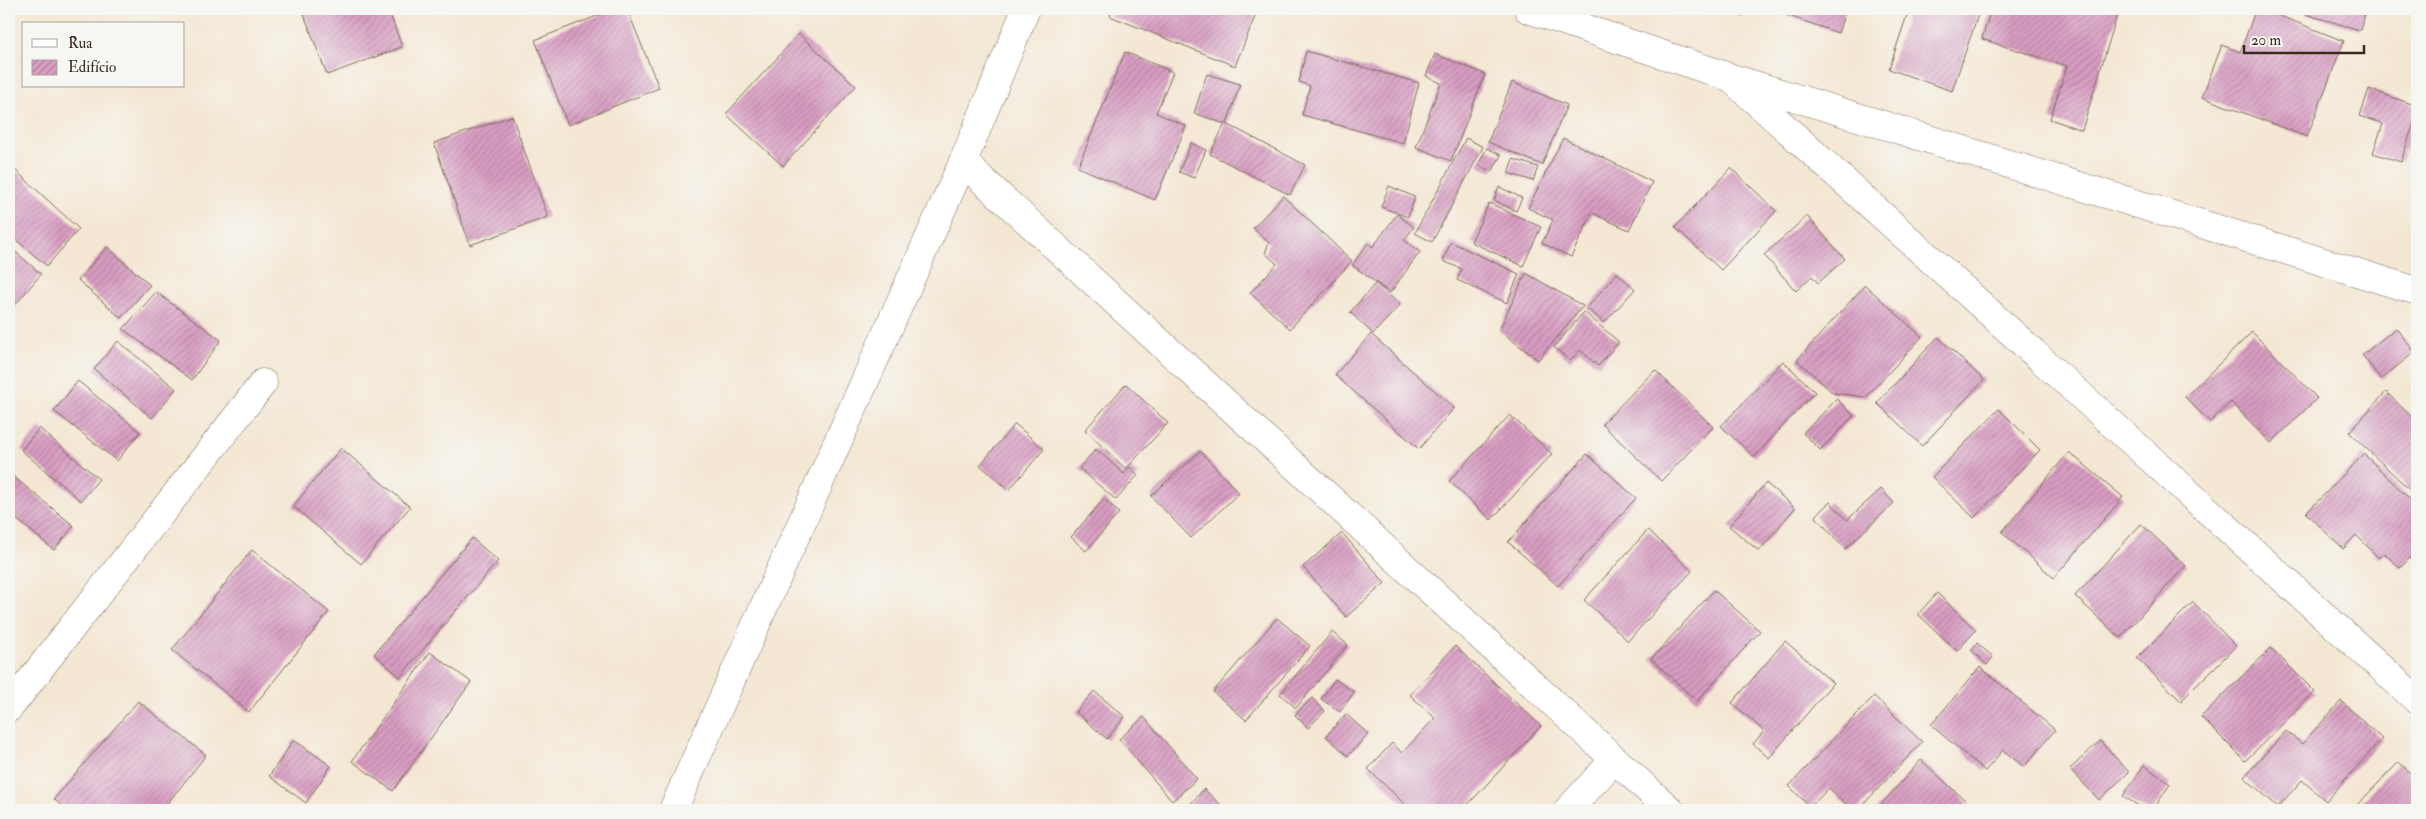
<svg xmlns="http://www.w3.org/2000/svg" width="2426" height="819" font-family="'IM FELL Double Pica',serif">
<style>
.building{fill:url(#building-hatch)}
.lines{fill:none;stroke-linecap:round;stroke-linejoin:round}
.street-casing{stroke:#7c6c5d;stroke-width:29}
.street{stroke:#fff;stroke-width:28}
</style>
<defs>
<pattern id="building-hatch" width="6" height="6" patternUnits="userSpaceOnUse" patternTransform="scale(1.25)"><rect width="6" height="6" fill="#d89dc2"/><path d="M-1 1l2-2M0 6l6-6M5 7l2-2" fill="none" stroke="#b0809d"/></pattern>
</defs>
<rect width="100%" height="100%" fill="#f6f6f2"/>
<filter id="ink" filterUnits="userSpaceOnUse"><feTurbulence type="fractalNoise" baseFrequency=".02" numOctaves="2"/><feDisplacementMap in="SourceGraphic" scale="10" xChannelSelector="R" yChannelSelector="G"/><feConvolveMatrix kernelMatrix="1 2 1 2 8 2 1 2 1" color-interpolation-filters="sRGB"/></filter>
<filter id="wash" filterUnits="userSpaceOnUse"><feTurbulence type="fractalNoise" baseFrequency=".0096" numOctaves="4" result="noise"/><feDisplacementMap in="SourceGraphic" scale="20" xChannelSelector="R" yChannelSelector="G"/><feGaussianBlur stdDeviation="1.12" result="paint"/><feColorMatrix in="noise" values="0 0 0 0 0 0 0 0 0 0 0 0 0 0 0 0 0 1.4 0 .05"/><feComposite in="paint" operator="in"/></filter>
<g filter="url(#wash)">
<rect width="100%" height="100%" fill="#f4e7d3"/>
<g id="blocks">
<g class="building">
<path d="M302 9H388L402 47 327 75Z"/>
<path d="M615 9H627L659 88 568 125 535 40Z"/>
<path d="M1112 9H1258L1235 66 1110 16Z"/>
<path d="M1718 9H1745L1743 16Z"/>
<path d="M1769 9H1846L1838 33Z"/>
<path d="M1909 9H1980L1952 91 1889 69Z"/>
<path d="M1991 9H2119L2082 130 2050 119 2067 66 1982 39Z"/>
<path d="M2256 9H2262L2344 41 2307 137 2202 97 2222 45 2240 52Z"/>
<path d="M2306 9H2366L2360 30 2305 14Z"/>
<path d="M799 34 856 86 783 166 726 114Z"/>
<path d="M1306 51 1419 83 1403 143 1302 115 1310 86 1299 82Z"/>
<path d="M1125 52 1173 72 1156 113 1186 126 1155 200 1078 167Z"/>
<path d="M1435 54 1485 74 1451 161 1416 147 1441 83 1426 76Z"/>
<path d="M1207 74 1240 84 1227 124 1305 165 1290 195 1210 154 1225 124 1194 113Z"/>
<path d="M1512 82 1567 105 1542 165 1488 142Z"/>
<path d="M2369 89 2417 106V113L2401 162 2373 153 2383 124 2360 116Z"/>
<path d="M512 116 548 217 470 245 434 143Z"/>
<path d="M1466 138 1483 147 1432 242 1415 233Z"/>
<path d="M1563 138 1652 182 1629 230 1592 213 1571 257 1542 243 1553 220 1528 208Z"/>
<path d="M1191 143 1206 150 1194 178 1179 172Z"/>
<path d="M1487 148 1501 155 1492 172 1478 165Z"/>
<path d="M1513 159 1538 167 1533 181 1508 173Z"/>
<path d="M12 167 79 229 47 266 9 234V171Z"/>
<path d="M1731 168 1776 211 1721 270 1675 227Z"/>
<path d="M1389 186 1415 197 1408 217 1381 207Z"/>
<path d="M1499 187 1522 198 1516 211 1494 200Z"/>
<path d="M1283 196 1352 261 1290 329 1250 293 1277 264 1265 253 1269 243 1253 228Z"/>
<path d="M1489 203 1541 227 1523 266 1471 242Z"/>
<path d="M1397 214 1414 227 1404 240 1420 252 1390 293 1352 265 1368 243 1373 247Z"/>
<path d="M1807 216 1845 259 1818 283 1812 276 1796 291 1764 255Z"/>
<path d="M1451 242 1519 274 1507 303 1457 280 1462 269 1443 261Z"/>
<path d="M9 246 41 274 11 310 9 309Z"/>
<path d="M107 247 150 285 121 318 78 280Z"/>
<path d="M1526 273 1583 306 1538 360 1499 330Z"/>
<path d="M1617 273 1635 289 1604 323 1587 308Z"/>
<path d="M1376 283 1400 305 1373 334 1350 312Z"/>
<path d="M1865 285 1922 337 1866 397 1833 393 1797 360Z"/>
<path d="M156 292 221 340 192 380 123 329Z"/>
<path d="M1584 312 1619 342 1598 366 1580 350 1570 361 1554 347Z"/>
<path d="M2396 328 2415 352 2381 379 2362 355Z"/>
<path d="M2252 332 2317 398 2271 443 2231 402 2210 422 2185 397Z"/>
<path d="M1371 334 1454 408 1419 449 1335 375Z"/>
<path d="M1938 337 1984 380 1922 446 1877 403Z"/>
<path d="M118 341 176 389 152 418 94 369Z"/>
<path d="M1783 361 1815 392 1754 457 1721 426Z"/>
<path d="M1655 370 1713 427 1661 481 1602 424Z"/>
<path d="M78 381 140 432 117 461 54 411Z"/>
<path d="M1126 384 1168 423 1126 469 1085 430Z"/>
<path d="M2386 392 2417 422V483L2410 490 2349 432Z"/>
<path d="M1837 399 1854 416 1820 450 1803 433Z"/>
<path d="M1999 409 2040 450 1974 518 1932 477Z"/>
<path d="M1510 415 1552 454 1491 520 1449 481Z"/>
<path d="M1015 424 1044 449 1009 490 980 465Z"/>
<path d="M39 428 99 479 81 501 21 450Z"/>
<path d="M341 448 410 507 361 564 293 506Z"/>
<path d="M1096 449 1124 474 1130 467 1138 475 1116 500 1079 468Z"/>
<path d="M1200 451 1239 493 1191 538 1151 496Z"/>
<path d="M2069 452 2123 497 2054 578 2002 532Z"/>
<path d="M1587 454 1636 498 1558 586 1508 542Z"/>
<path d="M2364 454 2417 506V551L2400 568 2384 553 2379 558 2356 535 2343 549 2306 513Z"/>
<path d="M9 473 74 526 54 550 9 513Z"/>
<path d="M1766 483 1795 508 1759 551 1729 526Z"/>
<path d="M1881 489 1894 503 1845 549 1815 516 1830 502 1847 520Z"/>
<path d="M1104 499 1119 513 1086 551 1071 537Z"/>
<path d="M2141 524 2186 566 2120 638 2075 596Z"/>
<path d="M1648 530 1692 571 1628 641 1584 600Z"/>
<path d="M1342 533 1385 583 1346 617 1303 567Z"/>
<path d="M472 538 498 561 400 677 374 654Z"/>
<path d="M252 550 329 612 249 712 172 650Z"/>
<path d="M1714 590 1760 631 1697 701 1651 659Z"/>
<path d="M1937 593 1976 630 1957 651 1918 614Z"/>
<path d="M2193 602 2236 646 2181 701 2137 658Z"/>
<path d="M1277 618 1310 646 1246 720 1213 692Z"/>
<path d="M1332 632 1348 645 1296 708 1280 694Z"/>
<path d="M1785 641 1833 683 1769 758 1753 744 1764 731 1732 703Z"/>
<path d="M1977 643 1993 657 1987 665 1971 650Z"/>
<path d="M1455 646 1541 726 1463 810H1411L1368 769 1392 743 1402 753 1435 718 1410 695Z"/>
<path d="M2271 648 2315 692 2245 761 2201 717Z"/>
<path d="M430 652 471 682 393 791 352 761Z"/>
<path d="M1980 667 2055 730 2024 767 2003 750 1985 771 1931 725Z"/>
<path d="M1335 679 1354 692 1340 712 1321 699Z"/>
<path d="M1094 691 1125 717 1107 739 1076 712Z"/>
<path d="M1874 696 1922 742 1858 810H1852L1829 788 1810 807 1789 786Z"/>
<path d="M1312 698 1325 711 1308 728 1295 715Z"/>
<path d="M138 701 206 755 167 804 173 810H66L54 799Z"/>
<path d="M2341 701 2382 739 2326 801 2302 780 2278 807 2244 777 2286 731 2302 744Z"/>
<path d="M1346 714 1368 734 1348 756 1326 736Z"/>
<path d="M1144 717 1197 779 1172 801 1119 739Z"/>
<path d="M294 740 331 766 306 803 269 776Z"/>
<path d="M2100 741 2129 772 2099 800 2070 769Z"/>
<path d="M1921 760 1968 803 1961 810H1876Z"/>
<path d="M2399 762 2417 780V810H2352Z"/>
<path d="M2144 765 2170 784 2153 810H2145L2123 796Z"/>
<path d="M1204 789 1226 810H1185Z"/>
</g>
</g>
</g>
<g filter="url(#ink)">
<use href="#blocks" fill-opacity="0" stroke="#7c6c5d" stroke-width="1"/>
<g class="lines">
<defs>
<g id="street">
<path d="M1528 9 1729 77 2417 291"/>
<path d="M1736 83 2417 700"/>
<path d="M963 162 1670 810"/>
<path d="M9 708 263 383"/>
<path d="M673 810 963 162 1026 9"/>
<path d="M1568 810 1614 760"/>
</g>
</defs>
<use href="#street" class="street-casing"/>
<use href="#street" class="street"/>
</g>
</g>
<rect width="2426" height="819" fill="none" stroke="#f6f6f2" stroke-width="30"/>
<rect x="22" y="22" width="162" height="65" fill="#f6f6f2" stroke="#aba49d"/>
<rect x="32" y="39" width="25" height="8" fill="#ffffff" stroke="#aba49d"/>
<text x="68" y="48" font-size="15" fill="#3b2a1e">Rua</text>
<rect x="32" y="60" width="25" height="15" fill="url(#building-hatch)" stroke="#aba49d"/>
<text x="68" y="72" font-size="15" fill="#3b2a1e">Edifício</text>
<path d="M2244 45v8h120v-8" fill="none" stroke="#3b2a1e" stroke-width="2.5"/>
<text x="2251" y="45" font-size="15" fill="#3b2a1e" stroke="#f6f6f2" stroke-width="4" paint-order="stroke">20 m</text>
</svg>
